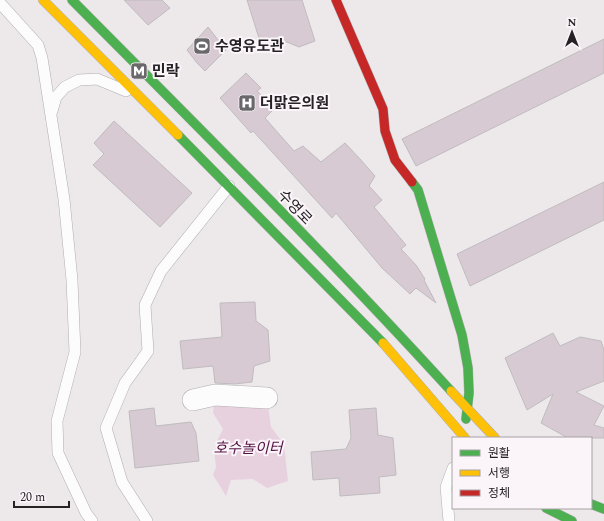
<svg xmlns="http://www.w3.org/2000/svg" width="604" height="521" font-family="Spectral,'Noto Sans KR',serif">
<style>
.green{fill:#e8d1df}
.building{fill:#d7cad2;stroke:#bfbcbe}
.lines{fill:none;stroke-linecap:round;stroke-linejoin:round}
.lane-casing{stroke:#b0aeaf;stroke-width:12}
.street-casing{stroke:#b0aeaf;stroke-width:22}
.fast-casing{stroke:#b0aeaf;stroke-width:10}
.slow-casing{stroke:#b0aeaf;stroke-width:10}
.jam-casing{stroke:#b0aeaf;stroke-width:10}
.lane{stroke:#fcfcfc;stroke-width:11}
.street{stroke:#fcfcfc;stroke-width:21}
.fast{stroke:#4caf50;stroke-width:9}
.slow{stroke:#ffc107;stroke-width:9}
.jam{stroke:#c62828;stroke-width:9}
.labels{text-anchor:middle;stroke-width:4;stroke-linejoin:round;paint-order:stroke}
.poi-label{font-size:15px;font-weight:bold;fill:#242224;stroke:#fbf5f9;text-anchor:start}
.street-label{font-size:15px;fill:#242224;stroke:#fbf5f9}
.park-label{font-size:15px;font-style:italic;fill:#551244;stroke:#fbf5f9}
</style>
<rect width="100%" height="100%" fill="#ede9eb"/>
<path class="green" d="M215 395 267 398 271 427 284 444 288 481 267 488 253 479 231 480 226 496 213 475 216 467 214 451 217 441 223 429 213 413Z"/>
<g class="building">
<path d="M124 0H162L170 8 148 25Z"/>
<path d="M247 0H302L315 41 299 47 287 42 263 51Z"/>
<path d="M208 27 219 41 227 49 205 71 197 63 187 50Z"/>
<path d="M604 39V73L416 166 402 139Z"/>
<path d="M246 73 261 88 257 91 275 108 265 118 294 151 303 146 321 162 345 143 360 159 375 176 369 186 382 200 374 207 406 245 401 249 416 265 425 279 424 280 436 303 416 288 410 294 382 268 336 213 332 218 253 131 251 133 220 98Z"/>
<path d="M114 121 192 193 160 227 93 165 104 154 94 143Z"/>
<path d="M604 182V220L470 286 457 254Z"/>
<path d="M255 302 256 321 268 330 270 361 254 366 252 382 235 384 215 383 213 366 183 369 180 341 222 337 220 303Z"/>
<path d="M553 333 560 346 580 337 601 341 604 350V381L576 392 604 406 594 425 604 428V438H568L541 423 553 394 527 410 505 358Z"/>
<path d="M154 408 156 426 191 422 196 433 199 461 135 468 129 411Z"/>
<path d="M376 408 378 435 393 438 396 475 379 477 380 493 340 496 339 478 313 480 311 452 346 449 351 438 349 410Z"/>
</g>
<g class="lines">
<defs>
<g id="lane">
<path d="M0 3 38 45 42 58 64 199 72 280 75 352 57 421 58 453 86 513 92 521"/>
<path d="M52 111 56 97 65 87 79 80 97 79 126 91"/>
<path d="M147 521 122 482 106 428 125 383 148 351 145 305 161 271 229 186"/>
<path d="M449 521 446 487 453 468"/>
</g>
<path id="street" d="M193 400 215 395 267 398"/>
<g id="fast">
<path d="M72 0C200 129 329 257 451 391"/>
<path d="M178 135 383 343"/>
<path d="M412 182 418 190 462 335 468 368 469 393 466 419"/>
<path d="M591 504 604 509"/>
<path d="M546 508 572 521"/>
</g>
<g id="slow">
<path d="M43 0 178 135"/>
<path d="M383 343 465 438"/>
<path d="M451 391 495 438"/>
</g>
<path id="jam" d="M336 0 383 109 385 131 395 160 412 182"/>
</defs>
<use href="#lane" class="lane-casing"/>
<use href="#street" class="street-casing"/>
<use href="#fast" class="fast-casing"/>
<use href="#slow" class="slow-casing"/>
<use href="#jam" class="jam-casing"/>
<use href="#lane" class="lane"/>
<use href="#street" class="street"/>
<use href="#fast" class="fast"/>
<use href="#slow" class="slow"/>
<use href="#jam" class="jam"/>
</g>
<defs>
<symbol id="stadium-square" viewBox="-11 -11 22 22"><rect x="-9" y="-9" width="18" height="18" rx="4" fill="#6a686a" stroke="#fbf5f9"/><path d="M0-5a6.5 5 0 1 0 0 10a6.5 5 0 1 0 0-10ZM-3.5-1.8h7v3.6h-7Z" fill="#fff"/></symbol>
<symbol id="metro-square" viewBox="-11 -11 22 22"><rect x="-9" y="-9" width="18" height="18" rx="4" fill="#6a686a" stroke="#fbf5f9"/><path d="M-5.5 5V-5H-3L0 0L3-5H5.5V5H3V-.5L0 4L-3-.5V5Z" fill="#fff"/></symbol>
<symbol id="hospital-square" viewBox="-11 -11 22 22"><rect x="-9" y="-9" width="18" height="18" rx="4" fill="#6a686a" stroke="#fbf5f9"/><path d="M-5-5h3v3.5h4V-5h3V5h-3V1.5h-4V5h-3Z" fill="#fff"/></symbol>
</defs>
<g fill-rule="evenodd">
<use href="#stadium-square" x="192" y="36" width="20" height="20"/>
<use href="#metro-square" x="129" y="61" width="20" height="20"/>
<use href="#hospital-square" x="237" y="93" width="20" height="20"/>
</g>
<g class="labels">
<g class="poi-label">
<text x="215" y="51">수영유도관</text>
<text x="152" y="76">민락</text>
<text x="260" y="108">더맑은의원</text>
</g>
<g class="street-label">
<text transform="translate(295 207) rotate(46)" y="5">수영로</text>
</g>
<g class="park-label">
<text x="248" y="453">호수놀이터</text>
</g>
</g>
<rect x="452" y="437" width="140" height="72" fill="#fbf5f9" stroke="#a5a1a4"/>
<rect x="460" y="450" width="20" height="6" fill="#4caf50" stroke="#a5a1a4"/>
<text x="488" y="457" font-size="12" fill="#242224">원활</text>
<rect x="460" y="470" width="20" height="6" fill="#ffc107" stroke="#a5a1a4"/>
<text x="488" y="477" font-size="12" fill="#242224">서행</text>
<rect x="460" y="490" width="20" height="6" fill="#c62828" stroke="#a5a1a4"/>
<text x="488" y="497" font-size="12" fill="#242224">정체</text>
<g transform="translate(572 32)" stroke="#fbf5f9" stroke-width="3" paint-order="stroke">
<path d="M0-3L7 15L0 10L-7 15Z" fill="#242224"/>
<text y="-6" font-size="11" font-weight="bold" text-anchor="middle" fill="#242224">N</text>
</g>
<path d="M14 501v6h55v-6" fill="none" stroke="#242224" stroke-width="2"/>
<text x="20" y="501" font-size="12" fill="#242224" stroke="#fbf5f9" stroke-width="3" paint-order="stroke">20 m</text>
</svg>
